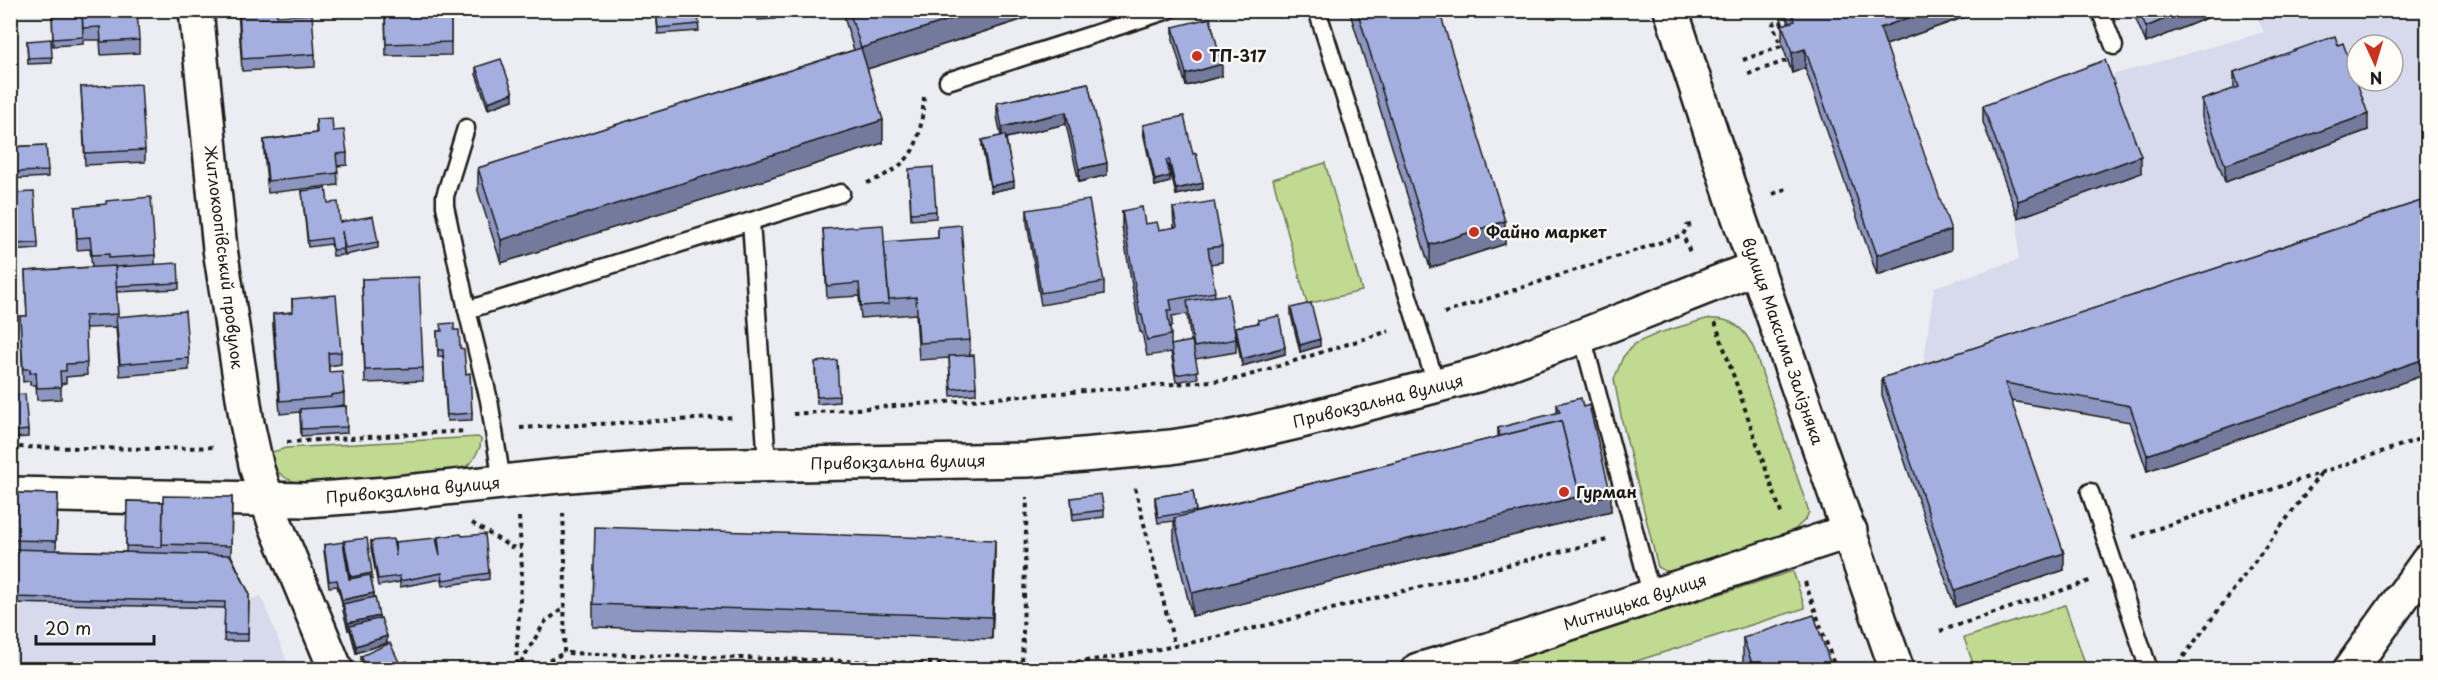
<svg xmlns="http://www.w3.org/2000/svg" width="2438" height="680" font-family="'Playpen Sans',sans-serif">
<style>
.built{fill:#d6daec;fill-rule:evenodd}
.green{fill:#c1da91;stroke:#6e7b56;stroke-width:1.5}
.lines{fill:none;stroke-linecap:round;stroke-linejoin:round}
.service-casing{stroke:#1c1c1c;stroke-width:21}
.minor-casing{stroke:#1c1c1c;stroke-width:38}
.tertiary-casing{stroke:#1c1c1c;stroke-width:38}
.secondary-casing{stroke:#1c1c1c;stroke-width:38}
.path{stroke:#1c1c1c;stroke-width:4;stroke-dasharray:4.5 4.5;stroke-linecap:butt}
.service{stroke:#fdfcf7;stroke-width:16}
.minor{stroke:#fdfcf7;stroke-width:33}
.tertiary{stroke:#fdfcf7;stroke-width:33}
.secondary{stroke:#fdfcf7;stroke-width:33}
.wall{fill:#8d96c0;stroke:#1c1c1c;stroke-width:1.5;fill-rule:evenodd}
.shaded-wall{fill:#737a9c;stroke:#1c1c1c;stroke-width:1.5}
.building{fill:#a4afdf;stroke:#1c1c1c;stroke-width:1.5}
.poi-dot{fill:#c8321e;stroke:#fdfcf7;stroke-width:2}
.labels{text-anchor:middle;stroke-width:4.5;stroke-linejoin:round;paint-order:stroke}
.poi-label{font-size:16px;font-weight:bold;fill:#1c1c1c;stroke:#fdfcf7;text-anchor:start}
.street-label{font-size:16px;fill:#1c1c1c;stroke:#fdfcf7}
</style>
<rect width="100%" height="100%" fill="#ebedf2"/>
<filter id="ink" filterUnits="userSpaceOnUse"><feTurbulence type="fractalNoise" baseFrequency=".0167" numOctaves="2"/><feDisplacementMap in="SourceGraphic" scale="12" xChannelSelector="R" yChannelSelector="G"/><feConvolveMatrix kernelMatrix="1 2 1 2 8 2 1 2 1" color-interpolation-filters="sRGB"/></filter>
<g filter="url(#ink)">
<g class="built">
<path d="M2254 11H2427V374L2147 471 2130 422 2006 400 2064 570 1955 607 1882 395 1921 382 1934 287 2018 260V218L1983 122 2105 77 2264 32ZM2357 45H2393V81H2357Z"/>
<path d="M11 505 58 506 56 554 230 561 249 600 261 596 290 669 11 670Z"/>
</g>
<g class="green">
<path d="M1325 163 1362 291 1307 304 1273 179Z"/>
<path d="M1706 319C1731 317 1744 327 1754 349L1809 512 1806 519 1794 530 1679 570 1665 571 1658 567 1622 421 1614 379 1623 357 1634 344 1659 333Z"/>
<path d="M478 437 481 439 480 447 473 460 467 466 450 472 307 484C286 482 274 473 269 453L286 448Z"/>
<path d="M1793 571 1805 608 1611 669H1482Z"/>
<path d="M2065 605 2087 669H1975L1964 638Z"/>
</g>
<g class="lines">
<defs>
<g id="service">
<path d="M1317 10 1437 387"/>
<path d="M2100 10 2114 46"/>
<path d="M948 81 1169 10"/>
<path d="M466 128 445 196V206L467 310 489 400 502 482"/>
<path d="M751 221 767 464"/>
<path d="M467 310 841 193"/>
<path d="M1582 336 1652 597"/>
<path d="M2090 492 2149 670"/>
</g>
<g id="minor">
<path d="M196 10 220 249 247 423 257 469 275 523 336 670"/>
<path d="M10 494 306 500 387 494 558 476 677 466 1027 460 1171 447 1228 438 1297 422 1480 374 1582 336 1757 267"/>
<path d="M1418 670 1491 649 1850 531"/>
</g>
<path id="tertiary" d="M2350 670 2428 561"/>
<path id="secondary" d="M1671 10 1736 209 1897 670"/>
</defs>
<use href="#service" class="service-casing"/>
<use href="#minor" class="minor-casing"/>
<use href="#tertiary" class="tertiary-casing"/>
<use href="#secondary" class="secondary-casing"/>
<g class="path">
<path d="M1743 60 1781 46 1773 24 1781 21 1783 29"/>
<path d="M1748 74 1788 60"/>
<path d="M867 183C915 164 920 146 924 97"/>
<path d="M1773 194 1788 188"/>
<path d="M1691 225 1687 226 1683 235 1691 255"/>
<path d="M1444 313 1683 235"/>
<path d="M1715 322 1782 516"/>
<path d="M793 414 1237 379 1389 331"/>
<path d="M520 428 735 417"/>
<path d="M287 442 465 431"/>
<path d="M10 447 158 449 214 447"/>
<path d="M1135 488 1175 647"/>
<path d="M563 513 565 561 564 653 1022 666 1027 497"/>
<path d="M519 517 522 570 516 660 519 665 542 664 564 653"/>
<path d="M472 523 511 547 521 548"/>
<path d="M2133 537 2428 436"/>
<path d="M1805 582 1836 670"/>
<path d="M1940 631 2090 581"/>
<path d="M2178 664 2321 473"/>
<path d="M1022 666C1124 662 1222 636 1320 612 1416 588 1511 564 1607 540"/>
<path d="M516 670 545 622 565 607"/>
</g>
<use href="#service" class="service"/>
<use href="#minor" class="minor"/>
<use href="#tertiary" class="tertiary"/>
<use href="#secondary" class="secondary"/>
</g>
<g class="wall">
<path d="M52 10 139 40V53L101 55 100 40H83V44L53 46Z"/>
<path d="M238 10H276L277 16 315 54V67L242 71Z"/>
<path d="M385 10H451V55L386 56Z"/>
<path d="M550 10H568V12L551 13Z"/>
<path d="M656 10H697L699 31 658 34Z"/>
<path d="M757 10H775V19L758 20Z"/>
<path d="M842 10H1052L867 69 883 143 501 263 478 191V168L854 50Z"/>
<path d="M1349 10H1439L1505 244 1430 268Z"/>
<path d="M1784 10H1985L1886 45 1951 250 1877 275 1805 68 1792 73 1782 44V25L1789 23Z"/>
<path d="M2132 10H2214V15L2146 43Z"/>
<path d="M2418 10H2427V23Z"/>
<path d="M1173 27 1222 76 1186 86 1173 40Z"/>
<path d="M27 41 52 57V63L28 64Z"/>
<path d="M2338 45 2368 130 2225 182 2202 117V100L2234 89V72Z"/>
<path d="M476 67 513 100 488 109 476 74Z"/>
<path d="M1088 83 1107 175 1079 182 1066 124 1006 138 1014 187 991 192 982 146V140L1001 136 997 116V103Z"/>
<path d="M81 87 145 150V162L85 165Z"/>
<path d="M1983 106 2141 173 2018 218 1983 122Z"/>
<path d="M316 119 333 131 347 153V165L337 166 338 185 268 193 264 152V140L316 133Z"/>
<path d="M1143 125 1193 154 1203 189 1176 195 1169 165 1168 166 1170 182 1155 186 1143 132Z"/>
<path d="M46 145 48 177 10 179V147Z"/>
<path d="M909 176 936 211V218L911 220Z"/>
<path d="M302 191 328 203 340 222 378 242V248L345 255 342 240 343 255 333 256 331 244 308 247Z"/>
<path d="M10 193 38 243V249L11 251 10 240Z"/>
<path d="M2427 199V374L2147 471 2130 422 2011 401 2064 570 1955 607 1882 395V378Z"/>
<path d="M75 207 155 255V264L179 283V289L116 292 118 317 189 358V370L120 376 116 327 85 328 87 375 66 377V383L61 384V399L37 400 36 385H30V381L23 382 20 316H27L25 271 92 267 90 249 77 250Z"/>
<path d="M1173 208 1222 246V262L1210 264 1215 296 1236 339V352L1195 359 1198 378 1176 382 1171 352 1147 356 1142 332H1140L1122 227V211L1145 224 1159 230 1174 228ZM1187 314 1191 342 1171 345V335L1170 327 1172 326V316Z"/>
<path d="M1027 210 1104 282V294L1041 305 1027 223Z"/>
<path d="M938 227 970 340V355L976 387V394L951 396 949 358 919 360 916 314 861 318 859 296 827 298 823 229 884 245 938 238Z"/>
<path d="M362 279 423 368V381L365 383Z"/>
<path d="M292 299 341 352V364L329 366V372L344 393V405L331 407 346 406 347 433 301 436 300 412 280 414 273 326V314L292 312Z"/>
<path d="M1291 308 1320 346 1300 352 1291 315Z"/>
<path d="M1258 320 1285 354 1242 366 1236 334V327L1258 323Z"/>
<path d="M454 330 460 348 466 374 472 413V420L447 421 443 356 438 357 437 331Z"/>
<path d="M815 368 839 396V402L817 404Z"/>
<path d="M10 395 28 430V437L10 438Z"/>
<path d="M1557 404 1611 511 1192 616 1174 541V521L1158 523 1155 504V497L1193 491 1196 512 1498 437V428L1557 413Z"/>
<path d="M10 493 58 494 56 550 126 552 127 501 163 502 232 497 231 555 249 593 248 641H224L225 608 10 603Z"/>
<path d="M1071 498 1104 510V517L1073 521Z"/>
<path d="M462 536 489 573V579L443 586 442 579 400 587V582L378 586 371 548V541L395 552 438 548V537Z"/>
<path d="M344 541 372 573V580H371L374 597 379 618 387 643 356 653 350 630H348L343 611V606L337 586 329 587 324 551V545L350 578 344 548Z"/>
<path d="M995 563 992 639 593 627V604Z"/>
<path d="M1743 638 1832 669H1746L1743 661Z"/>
<path d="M361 656 399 664 410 669H364L361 663Z"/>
</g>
<g class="shaded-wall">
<path d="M980 10H1052L861 71V48Z"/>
<path d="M1929 10H1985L1880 47V28Z"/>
<path d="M2185 10H2214V15L2146 43V27Z"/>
<path d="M1805 49V68L1792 73V53Z"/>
<path d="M1222 64V76L1186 86V74Z"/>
<path d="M513 93V100L488 109V102Z"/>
<path d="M1066 112V124L1002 139V127Z"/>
<path d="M2368 114V130L2225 182V165Z"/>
<path d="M883 120V143L501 263V240Z"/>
<path d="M2141 156V173L2018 218V201Z"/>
<path d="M1107 163V175L1079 182V169Z"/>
<path d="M1170 176V182L1155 186V180Z"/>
<path d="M1014 181V187L991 192V186Z"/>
<path d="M1203 183V189L1176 195V189Z"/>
<path d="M1505 221V244L1430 268V245Z"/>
<path d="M1951 230V250L1877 275V255Z"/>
<path d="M1320 339V346L1300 352V345Z"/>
<path d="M1285 347V354L1242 366V359Z"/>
<path d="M2427 358V374L2147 471V455Z"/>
<path d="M1611 495V511L1192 616V593L1580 496Z"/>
<path d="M995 540V563L992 639V617Z"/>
<path d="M2064 553V570L1955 607V590Z"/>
<path d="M374 593V600L343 604 342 607V600Z"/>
<path d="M379 616V623L350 626V630H348V623Z"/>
<path d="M387 636V643L356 653V646Z"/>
</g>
<g class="building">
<path d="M52 10H82L83 37 53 39Z"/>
<path d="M82 10H137L139 40 101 42 100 27 83 28Z"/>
<path d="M239 10H276L277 16 312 14 315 54 242 59Z"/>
<path d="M385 10H451V42L386 44Z"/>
<path d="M656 10H697L699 24 658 28Z"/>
<path d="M849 10H980L861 48 883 120 501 240 478 168 861 48Z"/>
<path d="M1357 10H1439L1505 221 1430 245Z"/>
<path d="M1791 10H1929L1880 28 1951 230 1877 255 1805 49 1792 53 1788 40 1782 25 1795 21Z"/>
<path d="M2139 10H2185L2146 27Z"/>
<path d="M1210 18 1222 64 1186 74 1173 27Z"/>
<path d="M2335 36 2338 45 2343 43 2368 114 2225 165 2202 100 2239 87 2234 72Z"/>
<path d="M51 39 52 57 28 58 27 41Z"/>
<path d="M501 59 513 93 488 102 476 67Z"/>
<path d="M2105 60 2141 156 2018 201 1983 106Z"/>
<path d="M1088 83 1107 163 1079 169 1066 112 1002 127 997 103Z"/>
<path d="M141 84 145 150 85 153 81 87Z"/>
<path d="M1184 116 1193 154 1196 153 1203 183 1176 189 1169 159 1166 160 1170 176 1155 180 1143 125Z"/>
<path d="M332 118 333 131 344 130 347 153 336 154 338 173 268 181 264 140 317 133 316 119Z"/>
<path d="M1005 135 1014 181 991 186 982 140Z"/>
<path d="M46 145 48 171 10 172V147Z"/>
<path d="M933 167 936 211 911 213 909 169Z"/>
<path d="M326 188 328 203 338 202 340 222 373 216 378 242 345 248 342 231 343 249 333 250 331 238 308 241 302 191Z"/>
<path d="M34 192 38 243 11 244 10 233V193Z"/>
<path d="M151 197 155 255 109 258V254L92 255 90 237 77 238 75 207 106 204V201Z"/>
<path d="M2427 199V358L2147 455 2130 406 2005 383 2064 553 1955 590 1882 378Z"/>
<path d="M1089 200 1104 282 1041 293 1027 210Z"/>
<path d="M1214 201 1222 246 1208 248 1215 292 1170 300 1172 310H1167L1171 335 1147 340 1142 315H1140L1122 211 1142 207 1145 224 1157 222 1159 230 1177 227 1173 208Z"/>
<path d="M883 225 889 304 861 306 859 283 827 286 823 229Z"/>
<path d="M961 225 970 340 919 343 916 297 889 299 884 242 938 238V227Z"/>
<path d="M178 263 179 283 116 286 115 267Z"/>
<path d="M115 266 118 314 85 316 87 363 66 364V371H60L61 387 37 388 36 372 30 373V369H23L20 316H27L25 271Z"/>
<path d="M419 277 423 368 365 370 362 279Z"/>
<path d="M1228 294 1236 339 1194 347 1187 301Z"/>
<path d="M336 295 341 352 328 353 329 372 342 371 344 393 331 395V397L280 401 273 314 293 312 292 299Z"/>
<path d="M1311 303 1320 339 1300 345 1291 308Z"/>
<path d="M185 311 189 358 120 364 116 317Z"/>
<path d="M1279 316 1285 347 1242 359 1236 327 1259 323 1258 320Z"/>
<path d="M454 323V330H459L460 348 464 349 466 374 470 373 472 413 447 415 443 350H438L437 331H442L441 324Z"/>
<path d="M1192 341 1198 371 1176 375 1171 345Z"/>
<path d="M974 355 976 387 951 389 949 356Z"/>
<path d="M837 360 839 396 817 397 815 362Z"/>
<path d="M25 394 28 430 10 432V395Z"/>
<path d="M1581 398 1583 407 1589 405 1611 495 1580 502V496L1561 421 1500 436 1498 428 1560 412 1557 404Z"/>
<path d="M346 406 347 427 301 429 300 409Z"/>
<path d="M1561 421 1580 496 1192 593 1174 518Z"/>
<path d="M1193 491 1196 511 1158 517 1155 497Z"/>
<path d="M10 493 58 494 56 541 10 540Z"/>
<path d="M1101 494 1104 510 1073 514 1071 498Z"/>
<path d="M163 496 232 497 231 546 162 544Z"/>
<path d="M127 501 163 502 162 547 126 546Z"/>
<path d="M595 527 995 540 992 617 593 604Z"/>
<path d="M461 534 462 536 485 534 489 573 443 580 442 573 400 581V576L378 579 371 541 393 539 396 556 395 542 436 538 440 556 438 537Z"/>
<path d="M367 538 372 573 351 577 344 541Z"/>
<path d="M343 542 349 579 370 575 374 593 342 600 337 580 329 581 324 545Z"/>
<path d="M10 549 230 555 249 593 248 634H224L225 602 10 597Z"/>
<path d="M375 597 379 616 348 623 343 604Z"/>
<path d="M1814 615 1832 669H1754L1743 638Z"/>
<path d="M381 618 387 636 356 646 350 626Z"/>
<path d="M390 643 399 662 384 669H367L361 656Z"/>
<path d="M407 661 410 669H385Z"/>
<path d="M1710 661 1713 669H1697L1696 666Z"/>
</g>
</g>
<g class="poi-dot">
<circle cx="1197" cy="56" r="6"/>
<circle cx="1474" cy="232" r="6"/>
<circle cx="1564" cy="492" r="6"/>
</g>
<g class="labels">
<g class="poi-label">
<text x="1209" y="62">ТП-317</text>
<text x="1486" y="238">Файно маркет</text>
<text x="1576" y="498">Гурман</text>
</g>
<g class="street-label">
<text transform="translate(224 257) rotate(83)" y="6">Житлокоопівський провулок</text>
<text transform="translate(1783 341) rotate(71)" y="6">вулиця Максима Залізняка</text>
<text transform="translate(1378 401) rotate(-14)" y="6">Привокзальна вулиця</text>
<text transform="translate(898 462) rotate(-1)" y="6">Привокзальна вулиця</text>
<text transform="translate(413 490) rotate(-5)" y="6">Привокзальна вулиця</text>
<text transform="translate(1635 602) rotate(-18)" y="6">Митницька вулиця</text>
</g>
</g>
<rect width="2438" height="680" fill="none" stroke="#fdfcf7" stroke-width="36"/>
<rect x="18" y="18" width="2402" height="644" fill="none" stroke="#1c1c1c" stroke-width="2" filter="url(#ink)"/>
<g transform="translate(2375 63) rotate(176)"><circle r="28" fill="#fdfcf7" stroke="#a3a29f" stroke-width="1.5"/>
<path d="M0-4.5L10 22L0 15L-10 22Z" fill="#c8321e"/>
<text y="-9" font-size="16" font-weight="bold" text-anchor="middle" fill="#1c1c1c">N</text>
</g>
<path d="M36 635v9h118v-9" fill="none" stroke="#1c1c1c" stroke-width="3"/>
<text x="45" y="635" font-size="18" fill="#1c1c1c" stroke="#fdfcf7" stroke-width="4.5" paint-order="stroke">20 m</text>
</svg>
